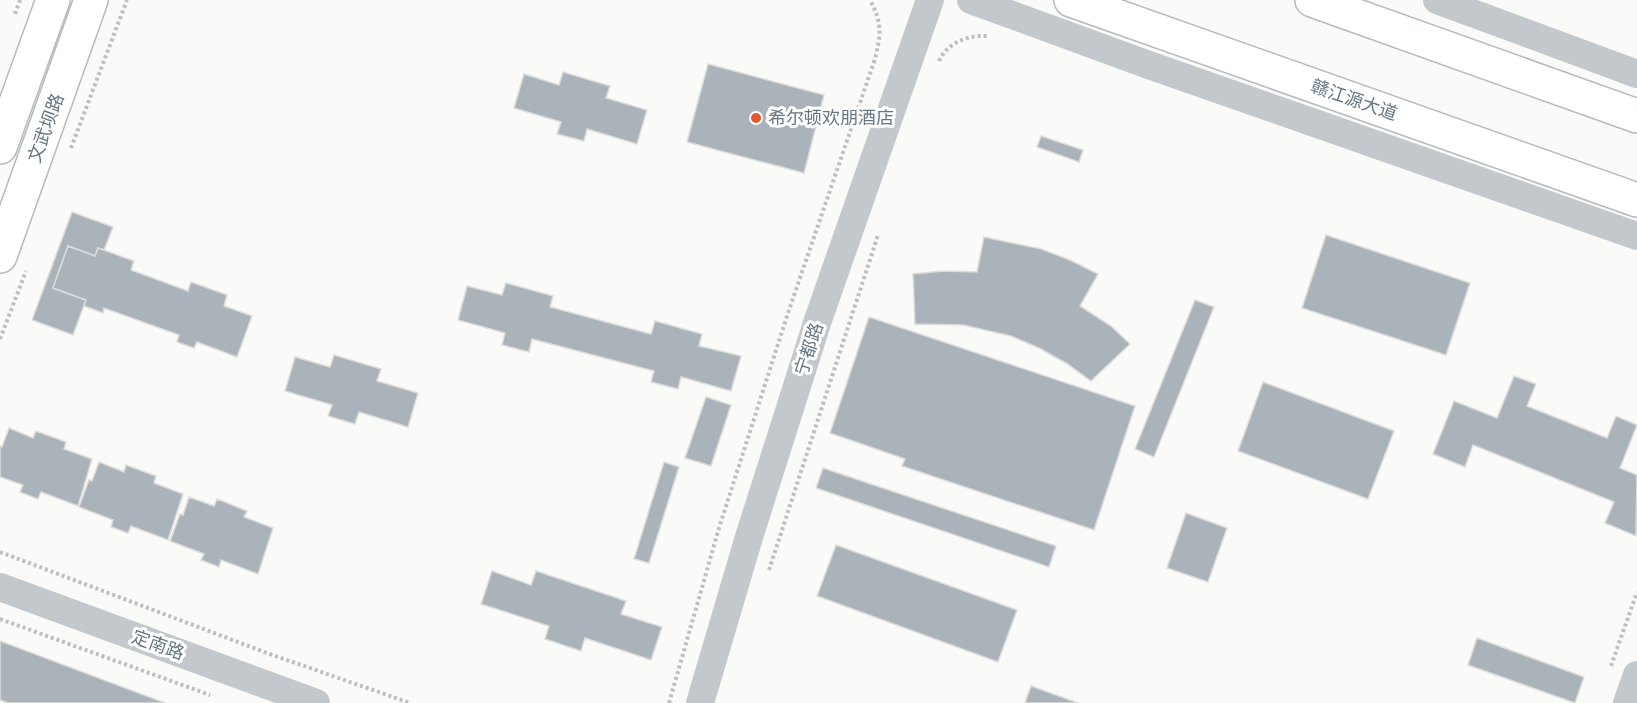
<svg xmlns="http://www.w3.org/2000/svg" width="1637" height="703" font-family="'DejaVu Sans','Noto Sans SC',sans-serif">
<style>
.building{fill:#aab3b9;stroke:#dcdcda;stroke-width:1.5}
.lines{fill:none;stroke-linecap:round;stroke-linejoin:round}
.major-casing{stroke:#b5babe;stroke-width:36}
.path{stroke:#bbbfc2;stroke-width:4;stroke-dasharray:3 3;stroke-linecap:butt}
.minor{stroke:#c3c8cc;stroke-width:28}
.major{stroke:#fff;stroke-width:33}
.poi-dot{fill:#e4572e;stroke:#fff;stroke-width:2}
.labels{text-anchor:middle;stroke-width:6;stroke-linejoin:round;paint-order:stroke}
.street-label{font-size:18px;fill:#657683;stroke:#fff}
.poi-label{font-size:18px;fill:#657683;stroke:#fff;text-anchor:start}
</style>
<rect width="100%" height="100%" fill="#fafaf8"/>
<g class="building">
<path d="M708 64 824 95 804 173 687 142Z"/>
<path d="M563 72 610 86 606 98 647 110 637 144 587 129 584 141 557 134 561 122 514 108 524 74 559 85Z"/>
<path d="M1041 136 1083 150 1079 162 1037 147Z"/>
<path d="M72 212 113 227 104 250 98 248 95 256 68 246 53 288 86 300 73 335 32 320Z"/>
<path d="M1326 235 1470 283 1446 355 1302 308Z"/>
<path d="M984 237 1041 249 1070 260 1098 274 1080 306 1111 326 1130 344 1091 381 1066 363 1039 348 1011 336 963 325 915 324 913 274 943 271 977 272Z"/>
<path d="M68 246 95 256 98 248 134 261 131 270 188 291 191 282 227 295 224 306 252 316 237 357 197 342 194 348 177 342 179 335 104 308 103 313 84 306 86 300 53 288Z"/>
<path d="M506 283 553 296 550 307 651 334 655 321 702 334 699 346 741 356 731 391 681 377 678 389 651 382 654 371 532 339 529 352 502 345 505 333 458 320 467 286 502 295Z"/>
<path d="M1195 300 1214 307 1154 457 1135 449Z"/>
<path d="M869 317 1135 406 1094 530 902 466 905 459 830 433Z"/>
<path d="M334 355 381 369 377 381 418 393 408 427 359 412 355 424 328 416 332 405 285 391 295 357 330 367Z"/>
<path d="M1514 376 1536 384 1527 406 1607 438 1616 416 1637 425 1620 468 1637 475 1636 536 1605 523 1614 502 1473 445 1465 467 1433 454 1454 401 1497 418Z"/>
<path d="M1263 382 1394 431 1368 499 1238 451Z"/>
<path d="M706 397 731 405 711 466 685 458Z"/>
<path d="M9 428 33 438 36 431 66 442 64 449 92 459 78 506 41 492 38 499 20 492 23 485 0 477V446L2 447Z"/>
<path d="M99 462 124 472 126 465 156 476 154 483 183 494 168 540 131 526 128 533 111 527 113 520 79 507 89 480 92 481Z"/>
<path d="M664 462 679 467 649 563 634 559Z"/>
<path d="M823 468 1056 546 1049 567 816 488Z"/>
<path d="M189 497 214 506 217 499 247 511 244 517 273 528 258 574 221 560 219 567 201 560 204 554 170 541 180 514 183 515Z"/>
<path d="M1186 513 1227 528 1208 582 1167 568Z"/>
<path d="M836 545 1017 610 998 662 817 596Z"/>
<path d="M492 571 531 585 536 571 626 601 621 614 662 627 651 660 585 638 581 651 545 639 549 626 481 604Z"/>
<path d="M1477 638 1584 677 1575 703 1468 665Z"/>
<path d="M0 641 165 703H8L0 700Z"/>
<path d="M1031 686 1078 703H1025Z"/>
</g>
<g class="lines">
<defs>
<g id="major">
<path d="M1071 0 1637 200"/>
<path d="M1312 0 1637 116"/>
<path d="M0 147 53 0"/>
<path d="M0 256 91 0"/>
</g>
</defs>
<use href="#major" class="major-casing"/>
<g class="path">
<path d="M15 14 20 0"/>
<path d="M939 61C948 42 968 35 988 36"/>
<path d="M71 148 127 0"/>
<path d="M0 339 26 271"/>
<path d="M0 552 267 653 410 703"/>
<path d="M769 570 878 235"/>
<path d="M0 619 210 695"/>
<path d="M1611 666 1637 592"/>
<path d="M669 703 719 528 788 313 874 62C881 36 883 24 870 0"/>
</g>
<g class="minor">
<path d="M971 0 1146 64 1637 236"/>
<path d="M1437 0 1637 74"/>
<path d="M0 587 316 703"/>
<path d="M700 703 749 537 818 320 930 0"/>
<path d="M1627 703 1637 675"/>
</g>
<use href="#major" class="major"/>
</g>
<circle class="poi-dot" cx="756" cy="118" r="6"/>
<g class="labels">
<g class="street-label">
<text transform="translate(1354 100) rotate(19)" y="6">赣江源大道</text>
<text transform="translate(46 128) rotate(-70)" y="6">文武坝路</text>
<text transform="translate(809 349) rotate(-72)" y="6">宁都路</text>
<text transform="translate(158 645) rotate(20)" y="6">定南路</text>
</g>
<g class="poi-label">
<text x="768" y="124">希尔顿欢朋酒店</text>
</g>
</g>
</svg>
